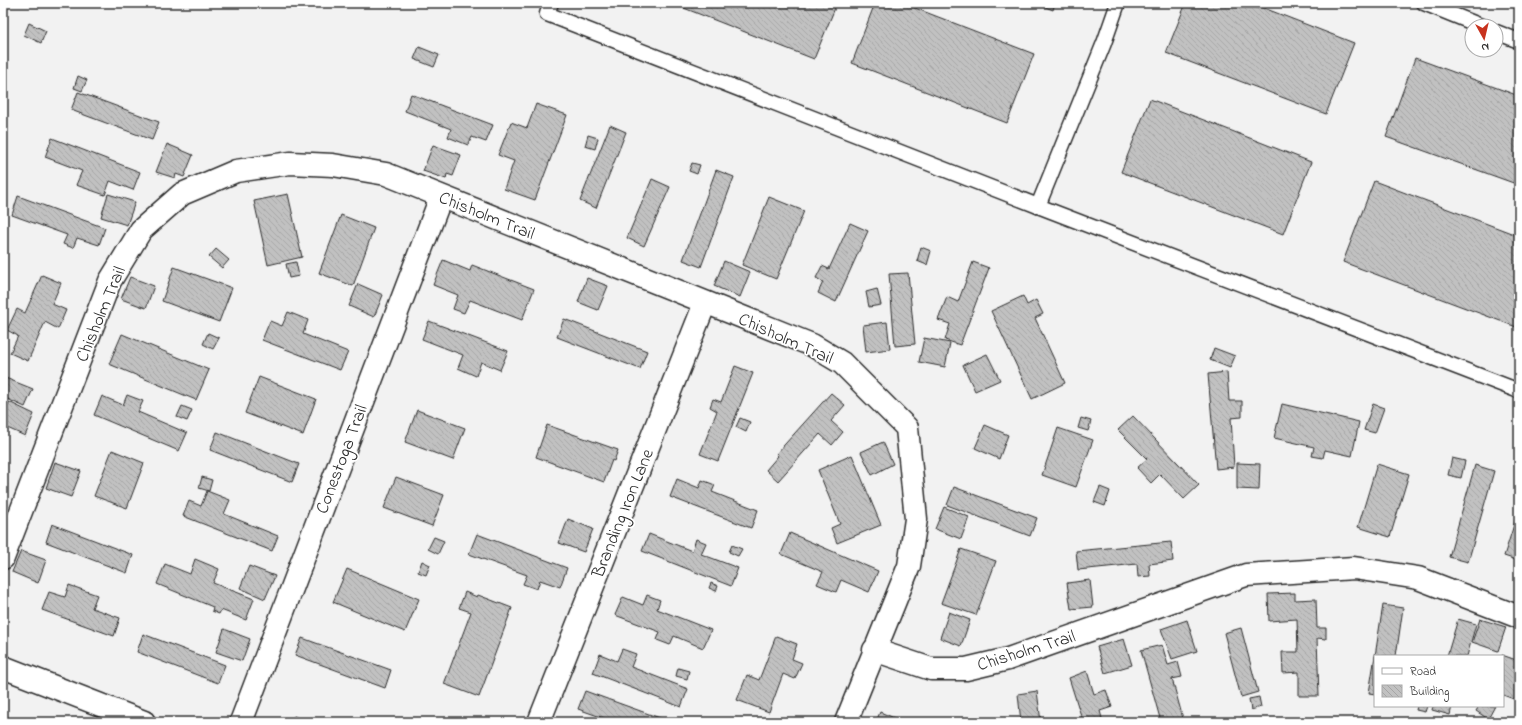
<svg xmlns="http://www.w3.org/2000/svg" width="1522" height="725" font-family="'Indie Flower',sans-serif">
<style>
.building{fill:url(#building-back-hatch);stroke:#2b2b2b}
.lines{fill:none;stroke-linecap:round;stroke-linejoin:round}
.lane-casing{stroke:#2b2b2b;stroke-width:17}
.street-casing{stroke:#2b2b2b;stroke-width:25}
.lane{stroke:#fff;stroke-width:14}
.street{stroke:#fff;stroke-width:22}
.labels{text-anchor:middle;stroke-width:3.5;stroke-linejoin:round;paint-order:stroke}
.street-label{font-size:18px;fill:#2b2b2b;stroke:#fff}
</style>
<defs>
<pattern id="building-back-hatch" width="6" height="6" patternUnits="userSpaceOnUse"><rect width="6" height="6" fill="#c1c1c1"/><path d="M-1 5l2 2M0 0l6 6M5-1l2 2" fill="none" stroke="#a6a6a6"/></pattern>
</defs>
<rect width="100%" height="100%" fill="#f2f2f2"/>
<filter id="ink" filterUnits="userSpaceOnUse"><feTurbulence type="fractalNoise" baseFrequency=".025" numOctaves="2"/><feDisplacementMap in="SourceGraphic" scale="8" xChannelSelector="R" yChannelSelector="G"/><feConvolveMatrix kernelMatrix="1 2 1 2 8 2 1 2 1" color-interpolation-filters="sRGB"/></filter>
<g filter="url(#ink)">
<g class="building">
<path d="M671 3H837L814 59Z"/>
<path d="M875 3H902L1034 54 1007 123 852 63Z"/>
<path d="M1035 3H1055L1053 10Z"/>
<path d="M1186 3H1251L1354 43 1326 114 1166 53Z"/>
<path d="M29 23 46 31 41 43 24 35Z"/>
<path d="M419 47 439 55 434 67 414 59Z"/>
<path d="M1415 58 1519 96V185L1386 137Z"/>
<path d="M78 76 87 80 82 91 74 88Z"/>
<path d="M78 92 159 122 152 140 71 110Z"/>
<path d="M411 94 493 125 486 142 472 137 468 145 448 137 451 129 405 111Z"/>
<path d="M1150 99 1311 162 1283 234 1121 172Z"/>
<path d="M536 104 567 115 535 200 504 189 514 161 498 155 511 122 527 128Z"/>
<path d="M610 125 626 132 596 208 580 201Z"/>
<path d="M588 135 598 138 595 149 585 146Z"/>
<path d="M52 138 140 172 133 190 110 181 105 195 76 185 82 171 45 157Z"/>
<path d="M167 144 193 155 184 177 176 174 175 178 156 172Z"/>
<path d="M433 145 461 155 453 176 447 174 446 179 423 171Z"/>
<path d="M692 163 700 165 697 174 689 171Z"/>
<path d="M716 170 734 177 701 267 683 260Z"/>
<path d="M652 179 670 187 644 246 627 238Z"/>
<path d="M1374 181 1519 236V328L1343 262Z"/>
<path d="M108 194 135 202 127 225 101 217Z"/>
<path d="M288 194 302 257 268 265 254 201Z"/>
<path d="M18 196 105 228 99 245 77 238 73 248 63 244 67 235 12 215Z"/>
<path d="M769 197 804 211 776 279 742 265Z"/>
<path d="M341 215 374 228 353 286 319 273Z"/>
<path d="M850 223 868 231 836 302 818 293 823 282 816 278 822 266 829 269Z"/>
<path d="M921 247 931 251 927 265 917 261Z"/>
<path d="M216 249 229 260 222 268 209 257Z"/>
<path d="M443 260 470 271 472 265 534 289 522 320 470 300 464 313 453 309 458 295 433 285Z"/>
<path d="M724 261 750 272 740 297 714 286Z"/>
<path d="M296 262 299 276 289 278 286 264Z"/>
<path d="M973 262 989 268 960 345 945 340 950 324 938 320 947 297 958 302Z"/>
<path d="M174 267 232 288 219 322 162 301Z"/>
<path d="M908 273 915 344 895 346 889 274Z"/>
<path d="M42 275 61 283 52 304 66 310 58 329 45 322 28 361 10 353 18 336 7 330 17 309 25 313Z"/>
<path d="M130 277 154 286 146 308 121 299Z"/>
<path d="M587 278 608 286 598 310 578 302Z"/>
<path d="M358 284 383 295 374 317 349 306Z"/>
<path d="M877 289 881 305 869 307 866 292Z"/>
<path d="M1023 296 1027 305 1036 300 1043 314 1035 318 1065 383 1032 399 991 311Z"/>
<path d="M288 312 308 320 303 334 348 352 340 370 262 340 270 321 282 326Z"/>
<path d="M564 319 647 351 640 369 557 337Z"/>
<path d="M429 321 508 351 500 370 481 362 476 376 458 368 463 355 422 339Z"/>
<path d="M887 322 890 349 866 352 863 325Z"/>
<path d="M208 333 219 338 213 349 203 344Z"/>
<path d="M122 334 209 370 196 400 109 364Z"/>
<path d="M924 338 950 343 945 367 919 362Z"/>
<path d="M1214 348 1235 356 1230 368 1210 360Z"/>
<path d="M987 354 1000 380 975 391 963 365Z"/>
<path d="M735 366 753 373 718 461 700 454 717 411 710 407 713 399 721 402Z"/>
<path d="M1227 372 1229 401H1242V417L1231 418 1234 467 1216 469 1208 374Z"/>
<path d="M3 377 33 389 25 407 3 397Z"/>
<path d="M259 377 316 399 303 435 245 413Z"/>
<path d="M831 393 845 405 831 421 843 432 832 445 820 434 778 481 766 470 778 456 776 454Z"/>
<path d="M127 395 143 401 138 412 187 433 179 451 94 415 102 396 123 405Z"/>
<path d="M9 402 34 414 25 436 3 426V415Z"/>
<path d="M1282 404 1359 422 1352 456 1325 450 1323 458 1312 456 1314 447 1274 438Z"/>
<path d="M1373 404 1384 408 1375 433 1364 430Z"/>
<path d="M182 406 192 410 187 421 177 417Z"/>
<path d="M417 410 465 428 453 460 405 442Z"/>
<path d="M1133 416 1199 485 1184 499 1160 474 1151 483 1137 468 1147 459 1118 430Z"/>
<path d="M740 418 750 422 746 432 736 427Z"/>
<path d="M1081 418 1091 421 1088 431 1078 428Z"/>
<path d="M547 425 618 450 614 461 612 460 604 482 536 457Z"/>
<path d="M985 425 1008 435 999 459 975 448Z"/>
<path d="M1058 428 1093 440 1076 487 1042 475Z"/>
<path d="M217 432 299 464 292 482 210 450Z"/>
<path d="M883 442 893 464 872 475 861 452Z"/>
<path d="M112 450 144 463 127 508 94 496Z"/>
<path d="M852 455 881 525 837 543 831 528 840 524 818 470Z"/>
<path d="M1452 458 1465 461 1461 478 1448 475Z"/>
<path d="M55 462 81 471 71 497 46 488Z"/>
<path d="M1237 463 1260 464 1259 490 1237 489Z"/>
<path d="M1377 464 1409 474 1390 537 1358 527Z"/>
<path d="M1475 465 1494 471 1468 562 1449 557Z"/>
<path d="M202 477 212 480 209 491 199 488Z"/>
<path d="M396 477 444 495 432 526 384 508Z"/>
<path d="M677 479 699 488 702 480 715 485 712 492 758 510 751 528 670 497Z"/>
<path d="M3 483 7 484 3 494Z"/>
<path d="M954 487 1037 518 1030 536 947 505Z"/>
<path d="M1100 487 1110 491 1105 506 1094 502Z"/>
<path d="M207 491 230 500 224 514 278 536 272 551 183 516 189 501 201 506Z"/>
<path d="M944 507 969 517 961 539 935 529Z"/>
<path d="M1519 509V561L1504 556Z"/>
<path d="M568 519 593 529 584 552 559 543Z"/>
<path d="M52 524 133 555 127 573 46 542Z"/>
<path d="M790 533 878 571 869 592 841 580 836 592 817 584 823 572 781 554Z"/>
<path d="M477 534 567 568 560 587 540 580 537 589 523 584 527 575 469 554Z"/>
<path d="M649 534 692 551 696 539 706 543 701 554 738 568 731 586 642 551Z"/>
<path d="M434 537 444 541 438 554 428 549Z"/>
<path d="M1171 542 1173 561 1149 564 1150 576 1138 577 1137 564 1078 570 1076 551Z"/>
<path d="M732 545 742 549 738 556 729 552Z"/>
<path d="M961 549 996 561 976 615 941 603Z"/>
<path d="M21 551 46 560 38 583 12 572Z"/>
<path d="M195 559 219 569 213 583 254 599 246 620 221 610 219 614 212 611 213 607 157 584 165 564 190 574Z"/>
<path d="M422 561 430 565 426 575 418 572Z"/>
<path d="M249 566 275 576 265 599 240 588Z"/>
<path d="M347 569 419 599 405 632 333 602Z"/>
<path d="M1090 580 1093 607 1071 609 1067 583Z"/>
<path d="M711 583 718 586 716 591 709 588Z"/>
<path d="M69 585 97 595 92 608 120 618 114 636 42 610 49 592 65 597Z"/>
<path d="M465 592 477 597 478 595 512 608 479 697 444 684 471 612 459 608Z"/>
<path d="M1295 593V600L1316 599 1317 628H1326V639L1317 638 1319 696H1299V672L1283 673 1282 652H1298L1297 619 1269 621 1268 594Z"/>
<path d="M647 595 660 600 657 609 711 630 703 648 674 636 670 645 657 640 660 632 615 615 623 597 643 605Z"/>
<path d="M1383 605 1403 608 1396 656H1375Z"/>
<path d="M949 612 970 620 961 646 940 638Z"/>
<path d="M1458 619 1476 624 1467 656H1447Z"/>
<path d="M1480 619 1506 627 1498 651 1472 642Z"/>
<path d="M1187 620 1197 651 1172 659 1161 629Z"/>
<path d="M1241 628 1258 692 1241 697 1224 633Z"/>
<path d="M224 629 250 639 242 661 216 652Z"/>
<path d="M143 634 225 665 218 683 137 652Z"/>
<path d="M776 636 797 644 792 659 802 663 795 679 783 674 769 712 737 700 747 675 759 680Z"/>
<path d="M302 638 391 670 385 688 295 655Z"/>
<path d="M1124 639 1132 665 1105 673 1097 647Z"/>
<path d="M1162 645 1168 665 1178 662 1182 677 1172 679 1184 722H1161L1141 650Z"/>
<path d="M622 649 636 654 631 667 688 689 681 707 593 673 600 654 617 661Z"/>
<path d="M1502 655 1519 661V701L1503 695Z"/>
<path d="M1375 656V694L1369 693Z"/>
<path d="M678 668 689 671 687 679 676 676Z"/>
<path d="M1087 671 1094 694 1106 690 1112 707 1100 711 1103 722H1083L1069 678Z"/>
<path d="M585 691 671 722H615L578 709Z"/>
<path d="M1037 691 1041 722H1021L1018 694Z"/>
<path d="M1259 697 1261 707 1251 710 1249 699Z"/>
<path d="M1417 706H1427L1425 712 1416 710Z"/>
<path d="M1433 706H1452L1450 715 1432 710Z"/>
<path d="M1479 706H1495L1488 719 1476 711Z"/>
<path d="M880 712 904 722H876Z"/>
<path d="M294 716 302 720 309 722H291Z"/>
</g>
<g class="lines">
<defs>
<g id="lane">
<path d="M551 3 547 14 1038 206 1519 391"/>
<path d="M1424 3 1481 26"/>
<path d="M1496 32 1519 41"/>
<path d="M1038 206 1104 43 1118 3"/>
</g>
<g id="street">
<path d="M3 558 110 281 141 230 182 194 236 171 290 163 333 165 386 174 812 345 842 363 907 428 916 519 909 566 846 722"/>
<path d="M874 650 931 669H966L1008 659 1246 575 1354 568 1418 578 1519 617"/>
<path d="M3 667 144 722"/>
<path d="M241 722 441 197"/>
<path d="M539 722 705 303"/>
</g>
</defs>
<use href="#lane" class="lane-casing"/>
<use href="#street" class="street-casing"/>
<use href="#lane" class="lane"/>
<use href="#street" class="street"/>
</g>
</g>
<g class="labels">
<g class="street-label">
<text transform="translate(487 215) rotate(22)" y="6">Chisholm Trail</text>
<text transform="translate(100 314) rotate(-67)" y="6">Chisholm Trail</text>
<text transform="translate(786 338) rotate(24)" y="6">Chisholm Trail</text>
<text transform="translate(341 459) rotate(-69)" y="6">Conestoga Trail</text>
<text transform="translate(622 513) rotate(-68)" y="6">Branding Iron Lane</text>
<text transform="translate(1026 650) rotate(-17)" y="6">Chisholm Trail</text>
</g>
</g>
<rect width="1522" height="725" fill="none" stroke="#fff" stroke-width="16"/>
<rect x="8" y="8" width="1506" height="709" fill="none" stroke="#2b2b2b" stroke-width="1.5" filter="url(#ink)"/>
<rect x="1374" y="655" width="130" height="52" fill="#ffffff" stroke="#aaaaaa"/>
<rect x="1382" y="668" width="20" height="6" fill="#ffffff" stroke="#aaaaaa"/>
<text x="1410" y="675" font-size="12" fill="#2b2b2b">Road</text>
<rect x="1382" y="685" width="20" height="12" fill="url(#building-back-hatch)" stroke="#aaaaaa"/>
<text x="1410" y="695" font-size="12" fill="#2b2b2b">Building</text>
<g transform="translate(1484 38) rotate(172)"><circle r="19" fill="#ffffff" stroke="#aaaaaa"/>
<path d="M0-3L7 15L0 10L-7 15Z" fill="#c8321e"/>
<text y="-6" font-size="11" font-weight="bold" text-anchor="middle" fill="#2b2b2b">N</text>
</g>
</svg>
